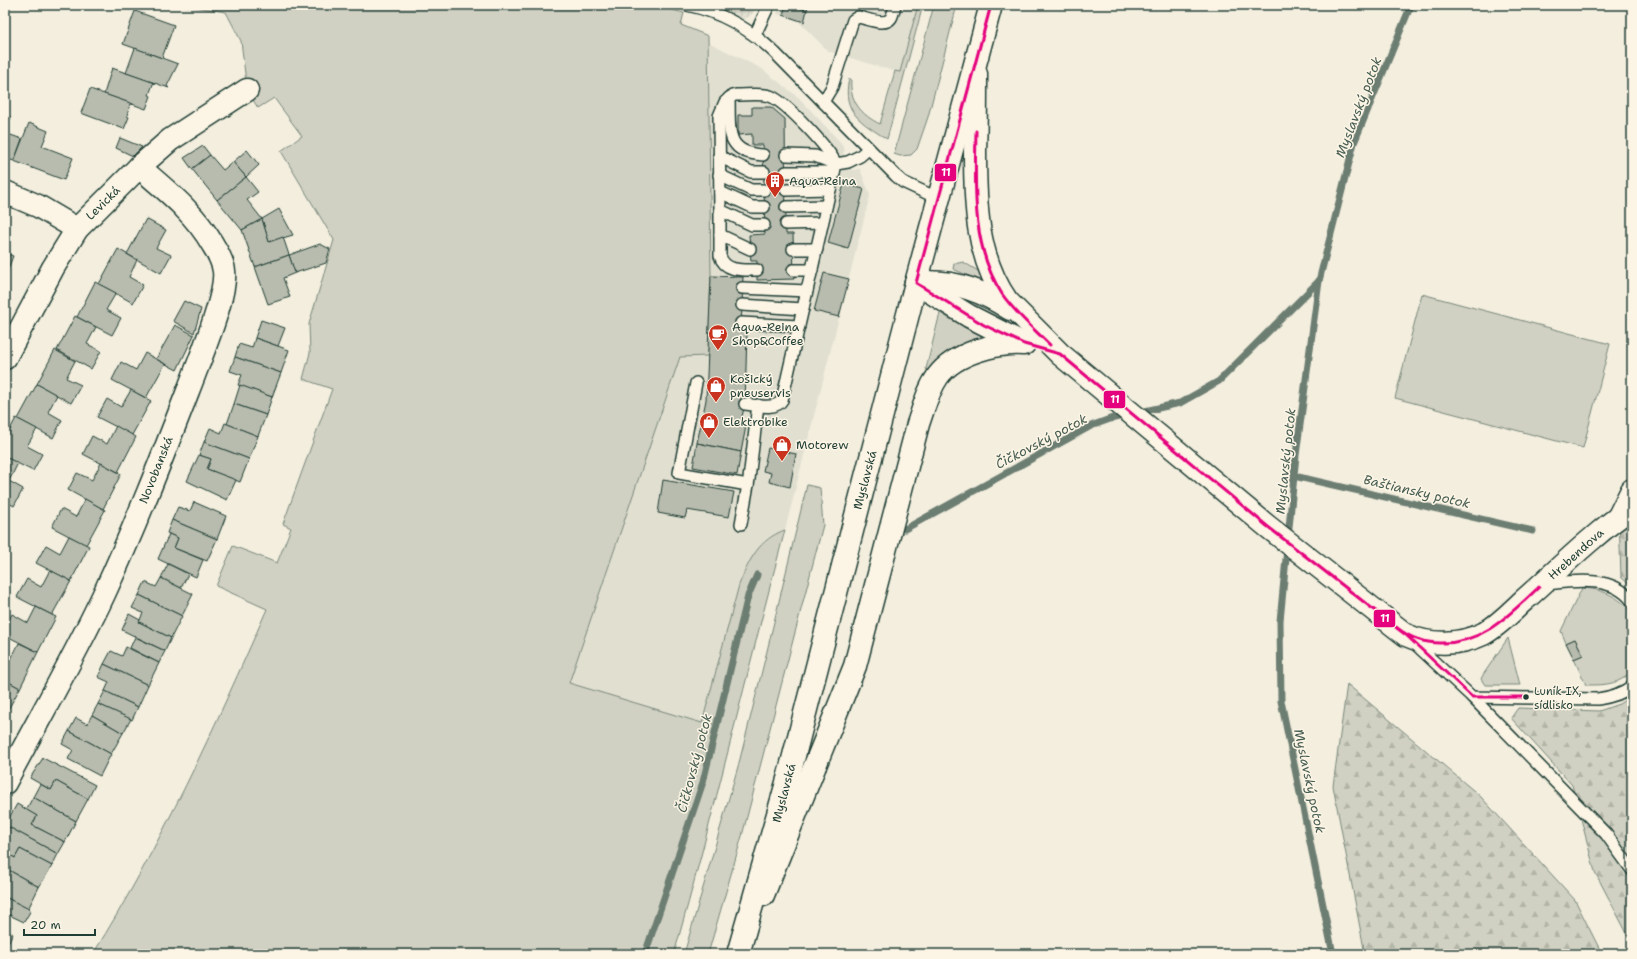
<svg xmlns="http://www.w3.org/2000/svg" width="1637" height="959" font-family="'Shantell Sans',sans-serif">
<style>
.built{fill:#e1dfd0}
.industrial{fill:url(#industrial-grid)}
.grass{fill:#d0d1c2;stroke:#78877b}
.forest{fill:url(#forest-firs);stroke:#78877b}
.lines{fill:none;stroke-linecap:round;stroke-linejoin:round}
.stream{stroke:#6c7d72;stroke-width:7}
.building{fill:#b8bcae;stroke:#1f3d34}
.service-casing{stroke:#1f3d34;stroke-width:14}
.minor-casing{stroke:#1f3d34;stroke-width:25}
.tertiary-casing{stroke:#1f3d34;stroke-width:25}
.service{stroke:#fcf5e5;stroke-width:11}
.minor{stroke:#fcf5e5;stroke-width:22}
.tertiary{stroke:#fcf5e5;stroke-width:22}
.bus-1-casing{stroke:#fcf5e5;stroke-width:6}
.bus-1{stroke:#e5007d;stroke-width:3}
.bus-dot{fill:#1f3d34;stroke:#fcf5e5;stroke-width:1.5}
.labels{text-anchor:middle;stroke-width:3;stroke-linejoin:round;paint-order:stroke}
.bus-label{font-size:11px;fill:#1f3d34;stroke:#fcf5e5;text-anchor:start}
.poi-label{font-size:12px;fill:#1f3d34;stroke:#fcf5e5;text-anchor:start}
.street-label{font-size:12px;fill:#1f3d34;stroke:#fcf5e5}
.water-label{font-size:13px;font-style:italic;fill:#465d53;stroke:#fcf5e5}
.line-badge{stroke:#fcf5e5;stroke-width:1.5}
.badge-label{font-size:11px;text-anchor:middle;font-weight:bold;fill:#fff}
</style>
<defs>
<pattern id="industrial-grid" width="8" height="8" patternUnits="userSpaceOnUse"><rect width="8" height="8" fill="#e1dfd0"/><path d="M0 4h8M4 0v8" fill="none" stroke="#c1c0b3"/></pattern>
<pattern id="forest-firs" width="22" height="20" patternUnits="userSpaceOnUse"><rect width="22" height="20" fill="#d0d1c2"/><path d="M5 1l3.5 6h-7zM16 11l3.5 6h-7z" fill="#b2b4a7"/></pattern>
</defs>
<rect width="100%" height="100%" fill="#f3eede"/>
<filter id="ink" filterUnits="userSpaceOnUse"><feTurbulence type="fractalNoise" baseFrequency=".025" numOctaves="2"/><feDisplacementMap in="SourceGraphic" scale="8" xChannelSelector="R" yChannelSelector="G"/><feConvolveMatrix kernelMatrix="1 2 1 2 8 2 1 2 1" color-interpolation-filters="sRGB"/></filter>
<g filter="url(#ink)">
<g class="built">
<path d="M780 5H918L900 73 828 51 798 21 777 14Z"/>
<path d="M708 42 762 69 799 98 841 143 845 150 843 153 852 170 860 169 870 195 785 530 774 534 764 541 746 567 739 585 702 723 569 683 680 357 708 356 711 276Z"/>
</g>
<path class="industrial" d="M709 5H757L752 14 745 19 733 17Z"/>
<g class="grass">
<path d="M183 5H652L684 13 681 25 708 36 711 276 708 356 680 357 569 683 702 723 739 585C749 560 759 539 785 530 747 671 714 814 674 954H93C161 845 215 727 267 609L216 586 233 546 277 563 291 528 283 524 332 389 303 379 310 353 309 324 334 240 281 151 302 136 274 98 258 108 247 90 241 41 226 12Z"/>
<path d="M918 5H923L887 139C862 123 841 112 849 79H851C849 100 861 115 880 124L895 71 900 72Z"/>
<path d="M934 5H957L928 117 917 149 911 155 900 156 894 154Z"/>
<path d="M963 262 980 272 983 282 953 269 954 264Z"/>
<path d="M1422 294 1610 344 1583 448 1395 398Z"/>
<path d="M964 295 1007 319 1006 324 962 299Z"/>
<path d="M940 313 969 330 981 334 980 338 960 346 947 353 927 370 926 369Z"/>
<path d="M807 485 820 488 823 525 742 836 708 954H684L739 763 767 651Z"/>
<path d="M1582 588C1602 589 1619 596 1632 613V671C1619 685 1604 685 1586 685L1574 659 1583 655 1575 639 1566 643 1561 631Z"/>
<path d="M1508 638 1520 685H1485L1481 679 1483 675Z"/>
</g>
<g class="forest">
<path d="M1632 509V587L1621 577 1619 516Z"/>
<path d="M1347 684 1480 796 1575 900 1602 954H1365L1333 786Z"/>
<path d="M1632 696V943L1595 872 1572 785 1511 718 1518 708 1599 711 1619 704Z"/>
</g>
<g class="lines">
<g class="stream">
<path d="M1294 476 1533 531"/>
<path d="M905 529 1091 426 1110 419 1180 403 1219 381 1319 281"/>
<path d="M1631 565H1632"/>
<path d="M645 954 703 782 748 596 757 575"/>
<path d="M1333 954 1281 701 1280 621 1296 455 1319 281 1354 143 1411 5"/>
</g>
</g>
<g class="building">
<path d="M786 5 807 10 804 22 783 15Z"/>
<path d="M789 5H808L807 10Z"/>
<path d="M135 11 174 25 162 58 123 44Z"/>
<path d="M135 48 178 64 167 86 169 88 126 73Z"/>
<path d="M112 68 155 83 153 84 149 95 151 96 146 109 104 94Z"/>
<path d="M90 89 133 104H130L127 116 129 117 124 129 81 113Z"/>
<path d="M752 107H771L785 119 786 234H793L794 279 757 280V261H751L749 235 765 234 763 145H752V134L738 135V115H752Z"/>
<path d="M5 115 11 117 5 132Z"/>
<path d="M29 123 48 131 42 146 73 158 64 180 14 161Z"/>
<path d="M5 133 22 139 14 161 5 158Z"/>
<path d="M120 138 142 147 133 156 116 148Z"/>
<path d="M203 146 210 155 192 169 184 158Z"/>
<path d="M247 150 259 165 246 177 233 162Z"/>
<path d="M210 155 223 170 233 162 246 177 217 200 192 169Z"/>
<path d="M246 177 258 192 247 200 262 219 242 230 217 200Z"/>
<path d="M844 184 864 189 848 249 828 243Z"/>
<path d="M279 209 293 235 269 242 262 219Z"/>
<path d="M146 219 166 230 156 248 171 255 161 273 127 254Z"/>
<path d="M262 219 269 242 283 237 289 255 255 267 242 230Z"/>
<path d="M320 244 330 249 326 263 295 273 289 255Z"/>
<path d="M118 249 137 260 129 277 143 285 133 303 99 284Z"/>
<path d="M5 253 13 256 5 277Z"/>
<path d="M289 255 295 273 283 278 290 297 268 304 255 267Z"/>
<path d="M824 273 849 279 839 317 814 311Z"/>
<path d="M711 276 743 277 741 331H747L745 404 740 425 746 426 741 452 697 443 706 400Z"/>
<path d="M95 282 116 293 106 310 121 318 112 335 77 317Z"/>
<path d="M184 301 201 309 194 333 173 321Z"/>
<path d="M75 316 96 327 87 344 101 351 91 369 57 350Z"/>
<path d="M261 320 285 328 278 346 255 338Z"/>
<path d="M175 325 194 335 177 370 156 359Z"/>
<path d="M255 338 289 350 281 373 235 357 239 344 252 348Z"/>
<path d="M55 350 75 361 66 378 81 385 71 403 37 384Z"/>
<path d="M145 353 165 364 146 398 112 380 121 362 136 370Z"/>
<path d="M235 357 281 373 272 397 238 385 242 375 230 371Z"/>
<path d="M37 384 57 395 48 412 62 420 53 438 18 419Z"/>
<path d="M240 385 272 397 266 415 234 404Z"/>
<path d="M131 390 151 401 132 435 97 417 107 399 121 407Z"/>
<path d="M234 404 266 415 258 436 227 424Z"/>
<path d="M16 418 37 429 27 446 42 454 33 471 5 457V439Z"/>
<path d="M225 423 258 436 249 459 204 442 210 428 221 433Z"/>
<path d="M116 426 136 437 118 472 83 454 92 436 107 444Z"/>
<path d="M204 442 249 459 240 482 207 469 211 459 199 455Z"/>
<path d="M697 443 741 452 737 475 693 467Z"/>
<path d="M768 448 796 454 790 487 769 482 771 473 763 471Z"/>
<path d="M199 455 211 459 207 469 236 480 227 500 187 481Z"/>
<path d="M5 457 18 463 9 481 23 489 14 506 5 501Z"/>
<path d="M101 463 121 474 103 509 68 490 77 473 92 480Z"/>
<path d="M663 480 734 492 729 517 687 510 685 518 658 513Z"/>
<path d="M85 499 105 510 86 545 52 527 61 509 76 517Z"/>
<path d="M194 502 226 516 217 539 172 520 178 507 190 511Z"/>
<path d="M172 520 217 539 207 561 174 548 178 538 167 533Z"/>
<path d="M169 534 178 538 174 548 203 560 196 577 158 559Z"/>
<path d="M69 536 89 546 71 581 36 563 46 545 60 553Z"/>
<path d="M168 564 188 574 181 588 161 578Z"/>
<path d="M50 570 71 581 52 615 17 597 27 579 41 587Z"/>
<path d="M161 578 193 594 182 616 139 595 145 582 156 587Z"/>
<path d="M139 595 182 616 171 638 139 622 143 613 132 608Z"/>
<path d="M36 607 56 617 38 652 5 635V627L12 614 28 623Z"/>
<path d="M129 614 140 620 139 622 171 638 165 651 122 630Z"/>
<path d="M135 637 165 651 159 663 130 648Z"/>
<path d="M1575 639 1583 655 1574 659 1566 643Z"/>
<path d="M19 643 38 652 20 688 5 680V656L11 659Z"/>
<path d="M126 647 159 663 148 685 104 664 111 651 122 656Z"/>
<path d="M104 664 148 685 138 707 105 691 109 682 98 677Z"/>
<path d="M5 680 20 688 5 715Z"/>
<path d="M105 691 138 707 132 720 98 704Z"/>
<path d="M98 704 131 719 123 733 92 715Z"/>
<path d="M92 715 123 733 111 754 69 731 76 718 87 724Z"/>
<path d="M69 731 111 754 100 776 68 759 73 750 62 744Z"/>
<path d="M43 758 95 785 88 799 56 781 51 790 30 778Z"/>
<path d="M56 781 88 799 76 821 33 797 40 784 51 790Z"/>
<path d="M33 797 76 821 65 842 32 825 37 816 26 810Z"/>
<path d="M17 804 37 816 32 825 65 842 58 854 5 825Z"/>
<path d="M5 825 58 854 52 866 20 849 15 858 5 852Z"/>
<path d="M20 849 52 866 39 887 5 868V852L15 858Z"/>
<path d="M5 868 39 887 28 909 5 897Z"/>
<path d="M5 897 31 910 24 922 5 913Z"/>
<path d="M5 930 13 934 5 949Z"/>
</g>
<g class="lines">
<defs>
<g id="service">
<path d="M687 5C721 12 750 29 775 53L896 176 903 182 939 199"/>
<path d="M755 35 769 5"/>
<path d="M729 98C730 129 724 153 763 155"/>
<path d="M823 102 832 87 853 20 858 17C866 18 885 27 891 18 893 15 894 9 895 5"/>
<path d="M786 155 815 156 836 164 848 162 860 156 868 149"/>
<path d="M719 156 751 172H764"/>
<path d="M786 172H834"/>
<path d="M719 175 751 190H764"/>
<path d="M786 190 830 189"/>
<path d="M720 192 752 207H764"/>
<path d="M786 207 826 206"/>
<path d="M720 210V256C725 272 743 270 757 270"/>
<path d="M786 224 822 223"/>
<path d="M720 235 750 249"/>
<path d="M793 249H817"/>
<path d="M793 270H812"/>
<path d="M742 288 807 291"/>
<path d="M742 305 803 309"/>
<path d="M741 323 799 326"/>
<path d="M696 383 679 473 748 485"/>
<path d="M745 404C755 405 776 411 782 400L836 164C829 148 786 102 770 96 760 93 747 95 736 95L732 96 725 102 719 116 720 210 752 225H764"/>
<path d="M741 524 749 479 758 405"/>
<path d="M1546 584C1574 581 1613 575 1632 601"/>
<path d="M1413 642 1472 697 1598 699C1611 697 1622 694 1632 686"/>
<path d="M1472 697 1606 834 1632 870"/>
</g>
<g id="minor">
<path d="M976 74C976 100 976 125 975 151 975 203 976 257 1007 301L1060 354 1267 526 1406 635C1430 646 1460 645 1483 634 1498 626 1511 612 1523 601 1547 580 1569 558 1593 538 1606 527 1618 516 1632 509"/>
<path d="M5 192 38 206 77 229"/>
<path d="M916 283 969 316 1022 343"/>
<path d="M916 283C950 279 982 290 1010 309"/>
<path d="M5 358 53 268 77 229 139 167 170 140 247 90"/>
<path d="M1619 516 1632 490"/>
<path d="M5 783C38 720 74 658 104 594 137 523 165 450 193 378 202 354 227 294 224 271 223 262 218 253 213 245 195 213 167 191 139 167"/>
<path d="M763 895 855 666 918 424C924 407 928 390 938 376 955 353 997 342 1024 344"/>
</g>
<path id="tertiary" d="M738 954 788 779 916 283 991 5"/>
</defs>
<use href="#service" class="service-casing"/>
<use href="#minor" class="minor-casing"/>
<use href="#tertiary" class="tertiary-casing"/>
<use href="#service" class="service"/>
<use href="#minor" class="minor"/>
<use href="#tertiary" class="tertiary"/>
<defs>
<g id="bus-1">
<path d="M991 5 916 283 984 325 1024 344 1060 354 1267 526 1406 635 1472 697H1528"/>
<path d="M976 131C975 186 971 246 1002 294 1015 313 1034 329 1050 345"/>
<path d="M1397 628C1410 638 1423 643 1440 643 1483 644 1510 614 1539 587"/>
</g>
</defs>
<use href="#bus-1" class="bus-1-casing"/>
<use href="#bus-1" class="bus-1"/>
</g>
</g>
<defs>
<symbol id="building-pin" viewBox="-11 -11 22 30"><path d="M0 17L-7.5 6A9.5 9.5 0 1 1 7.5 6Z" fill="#c8321e" stroke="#fcf5e5"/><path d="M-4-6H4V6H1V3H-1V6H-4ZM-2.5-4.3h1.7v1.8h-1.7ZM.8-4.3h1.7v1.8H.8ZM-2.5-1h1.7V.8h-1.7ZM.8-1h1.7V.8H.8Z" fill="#fff"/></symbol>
<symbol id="cafe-pin" viewBox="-11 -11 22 30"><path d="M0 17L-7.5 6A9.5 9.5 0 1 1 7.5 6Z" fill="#c8321e" stroke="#fcf5e5"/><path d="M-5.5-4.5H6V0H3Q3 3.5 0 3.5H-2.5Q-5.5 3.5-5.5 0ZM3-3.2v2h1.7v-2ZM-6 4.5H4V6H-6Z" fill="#fff"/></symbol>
<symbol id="shop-pin" viewBox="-11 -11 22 30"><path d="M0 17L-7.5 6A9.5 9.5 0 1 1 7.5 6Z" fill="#c8321e" stroke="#fcf5e5"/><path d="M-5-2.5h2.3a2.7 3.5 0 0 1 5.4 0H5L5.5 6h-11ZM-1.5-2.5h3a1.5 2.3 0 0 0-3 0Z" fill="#fff"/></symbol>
</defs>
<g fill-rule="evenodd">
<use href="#building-pin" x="764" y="170" width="22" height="30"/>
<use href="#cafe-pin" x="707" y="323" width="22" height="30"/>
<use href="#shop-pin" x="705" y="375" width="22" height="30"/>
<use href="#shop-pin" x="698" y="411" width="22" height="30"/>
<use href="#shop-pin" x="771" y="434" width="22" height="30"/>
</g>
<circle class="bus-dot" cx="1526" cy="697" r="3.5"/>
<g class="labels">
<g class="bus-label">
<text x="1534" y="695">Luník IX,<tspan x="1534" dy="14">sídlisko</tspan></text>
</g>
<g class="poi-label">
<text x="789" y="185">Aqua-Reina</text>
<text x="732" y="331">Aqua-Reina<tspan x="732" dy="14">Shop&amp;Coffee</tspan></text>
<text x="730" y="383">Košický<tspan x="730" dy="14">pneuservis</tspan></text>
<text x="723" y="426">Elektrobike</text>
<text x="796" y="449">Motorew</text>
</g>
<g class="street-label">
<text transform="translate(103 203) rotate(-45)" y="4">Levická</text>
<text transform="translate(156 470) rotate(-68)" y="4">Novobanská</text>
<text transform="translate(865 480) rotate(-75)" y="4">Myslavská</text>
<text transform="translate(1576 554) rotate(-42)" y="4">Hrebendova</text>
<text transform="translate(784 793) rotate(-75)" y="4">Myslavská</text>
</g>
<g class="water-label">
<text transform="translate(1358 107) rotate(-69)" y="5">Myslavský potok</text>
<text transform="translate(1041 441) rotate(-28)" y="5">Čičkovský potok</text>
<text transform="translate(1285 461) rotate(-84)" y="5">Myslavský potok</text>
<text transform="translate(1417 491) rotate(13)" y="5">Baštiansky potok</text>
<text transform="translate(694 763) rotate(-75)" y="5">Čičkovský potok</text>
<text transform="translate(1310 781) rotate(78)" y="5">Myslavský potok</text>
</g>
</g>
<g class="line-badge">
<rect x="934" y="163" width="23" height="19" rx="4" fill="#e5007d"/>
<rect x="1103" y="390" width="23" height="19" rx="4" fill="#e5007d"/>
<rect x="1373" y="609" width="23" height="19" rx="4" fill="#e5007d"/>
</g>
<g class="badge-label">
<text x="946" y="176">11</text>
<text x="1115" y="403">11</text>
<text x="1385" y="622">11</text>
</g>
<rect width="1637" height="959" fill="none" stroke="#fcf5e5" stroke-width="20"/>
<rect x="10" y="10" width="1617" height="939" fill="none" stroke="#1f3d34" stroke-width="1.5" filter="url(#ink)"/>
<path d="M24 929v6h71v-6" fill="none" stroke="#1f3d34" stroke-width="2"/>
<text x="30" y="929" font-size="12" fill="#1f3d34" stroke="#fcf5e5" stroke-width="3" paint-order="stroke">20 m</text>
</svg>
